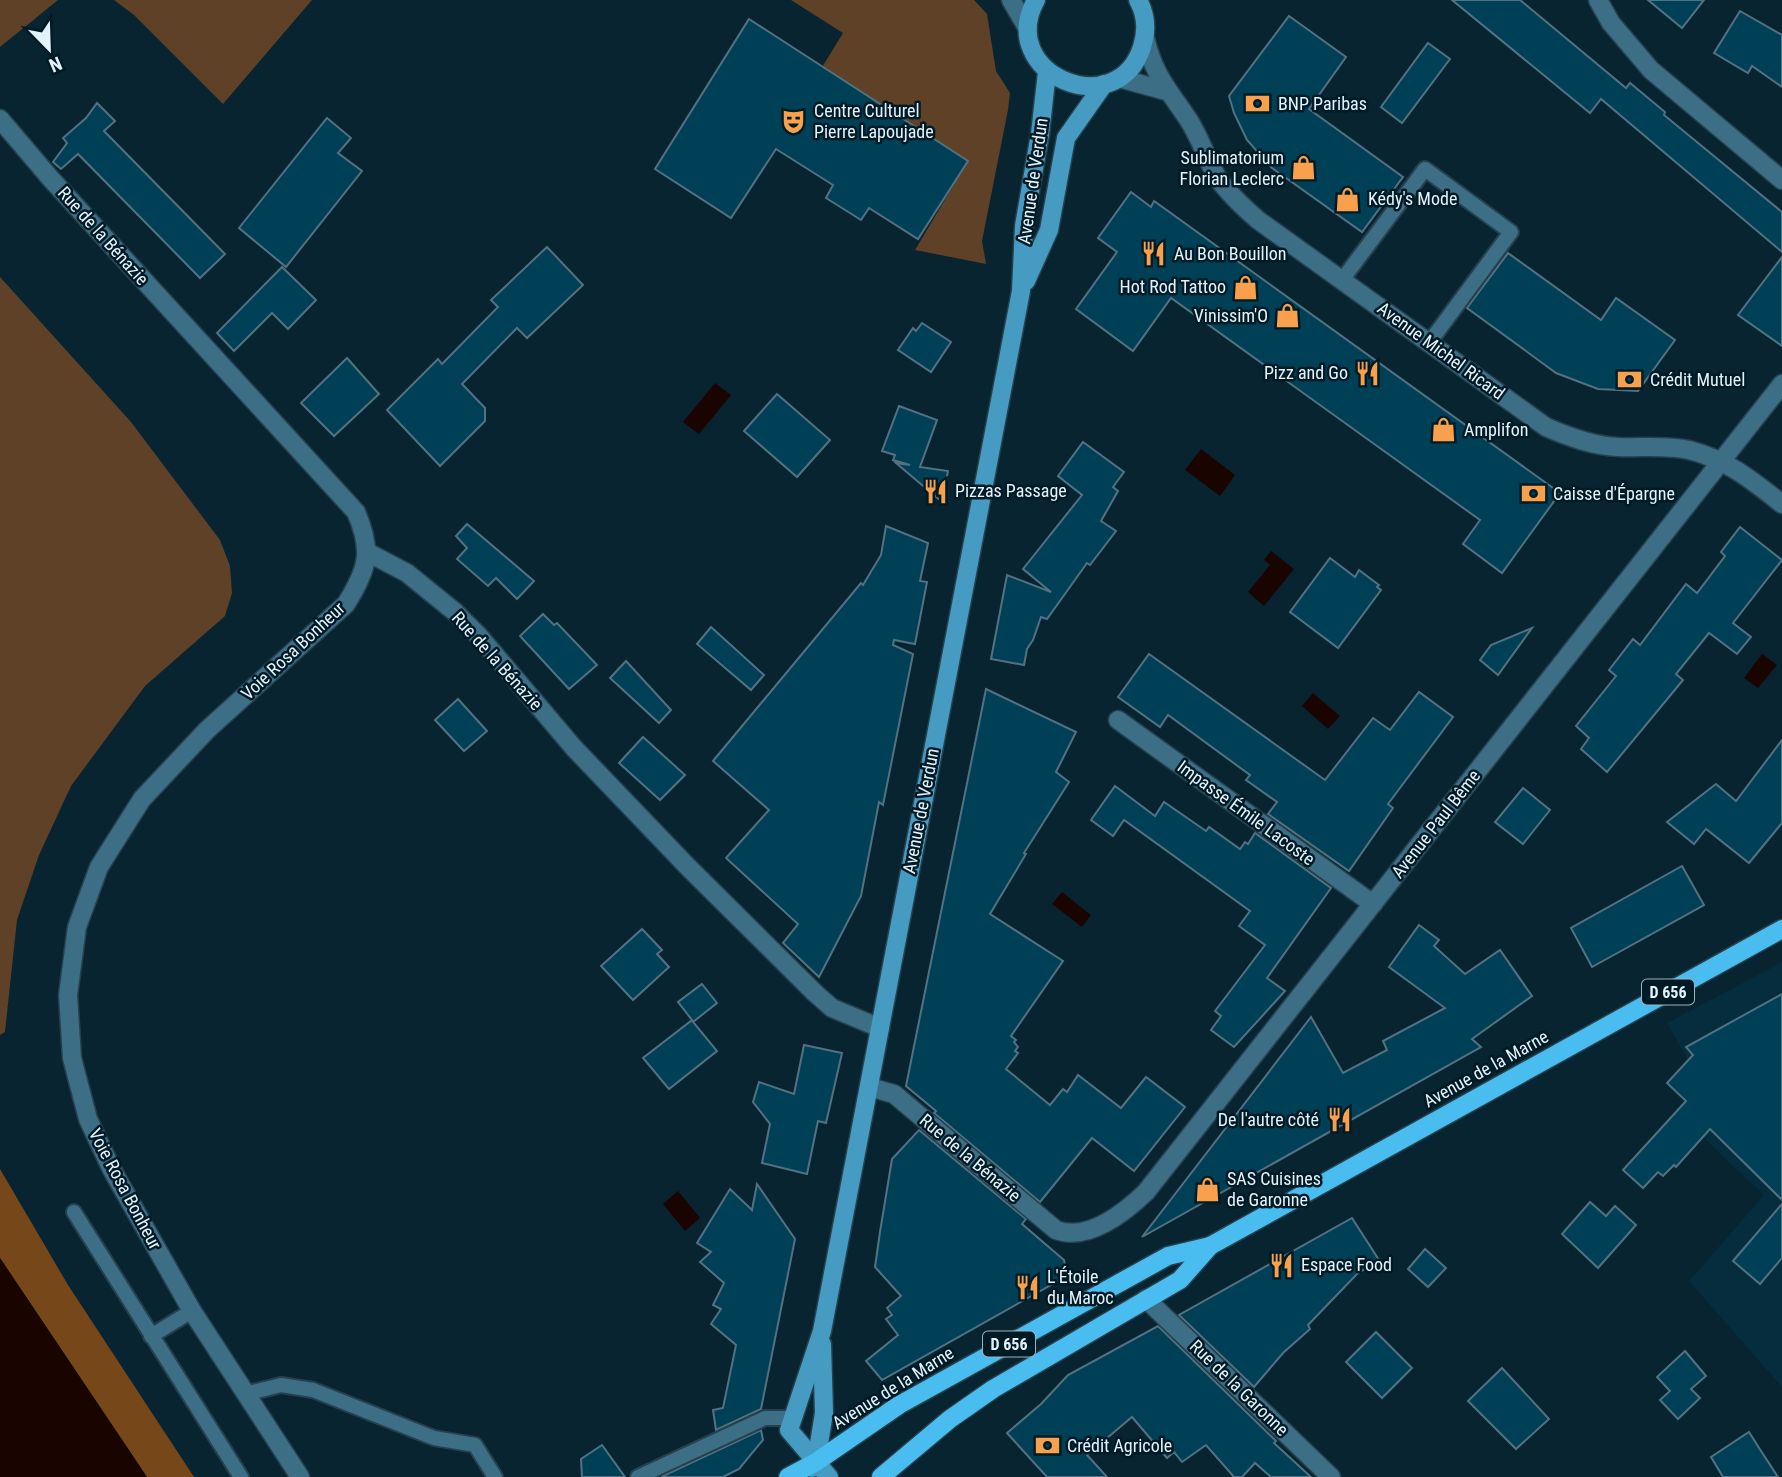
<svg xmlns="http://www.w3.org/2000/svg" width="1782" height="1477" font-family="'Roboto Condensed',sans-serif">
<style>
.built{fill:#052d3d}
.green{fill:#5e4127}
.forest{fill:#764819}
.water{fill:#190400}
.building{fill:#004057;stroke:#537180;stroke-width:2}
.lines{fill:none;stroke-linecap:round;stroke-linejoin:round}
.service-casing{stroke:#26414d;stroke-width:18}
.minor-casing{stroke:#26414d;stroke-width:21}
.tertiary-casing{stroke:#26414d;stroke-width:21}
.secondary-casing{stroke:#26414d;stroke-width:21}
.primary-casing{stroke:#26414d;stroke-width:21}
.service{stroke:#3c6e86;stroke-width:14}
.minor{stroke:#3c6e86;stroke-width:18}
.tertiary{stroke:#3c6e86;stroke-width:18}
.secondary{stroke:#459bc1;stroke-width:18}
.primary{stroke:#49bdef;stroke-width:18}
.labels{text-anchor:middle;stroke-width:5;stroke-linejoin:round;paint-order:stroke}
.shield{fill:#001a26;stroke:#9fb2bc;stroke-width:2}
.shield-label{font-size:16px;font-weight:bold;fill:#e3f3fc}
.poi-label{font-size:18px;fill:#e3f3fc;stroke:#001a26;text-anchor:start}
.street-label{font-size:18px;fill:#e3f3fc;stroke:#001a26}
</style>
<rect width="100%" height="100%" fill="#072430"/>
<path class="built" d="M1782 962V1387L1689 1281 1764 1195 1695 1130 1688 1061 1667 1023Z"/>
<g class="green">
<path d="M0 0H58L0 47Z"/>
<path d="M114 0H312L223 104 134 15Z"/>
<path d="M791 0H974L987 14 996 71 1010 93 1008 110 982 241 986 264 915 250 968 161 821 69 843 33Z"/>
<path d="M0 277 131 422 220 540 230 566 232 593 225 616 145 686 71 786 39 855 17 920 5 1032 0 1035Z"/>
</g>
<path class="forest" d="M0 1169 68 1285 194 1477H147L0 1258Z"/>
<g class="water">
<path d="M715 383 731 395 699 434 683 422Z"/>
<path d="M1201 449 1235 475 1220 496 1185 470Z"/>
<path d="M1271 551 1294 569 1264 606 1248 592 1270 565 1264 560Z"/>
<path d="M1762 654 1777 665 1758 688 1744 678Z"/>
<path d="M1313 693 1340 716 1328 729 1302 706Z"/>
<path d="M1062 892 1091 915 1082 927 1052 904Z"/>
<path d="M678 1191 700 1218 685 1231 663 1204Z"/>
<path d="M0 1258 147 1477H0Z"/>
</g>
<g class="building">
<path d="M1452 0H1520L1626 88 1630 83 1665 112 1664 115 1782 212V252L1601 99 1590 113Z"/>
<path d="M1648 0H1704L1682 28Z"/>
<path d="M1740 11 1782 35V87L1752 66 1748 73 1714 53Z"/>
<path d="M1289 16 1346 57 1309 109 1403 177 1362 232 1272 168 1247 140 1234 113 1229 96Z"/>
<path d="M749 19 968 161 918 239 869 208 861 220 826 198 833 185 776 149 731 218 655 169Z"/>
<path d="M1428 43 1450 59 1402 123 1381 107Z"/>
<path d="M97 103 115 121 104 131 225 254 200 278 78 154 61 169 53 162 67 143 63 138 86 118Z"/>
<path d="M327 118 351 138 338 153 362 171 286 267 239 228Z"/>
<path d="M1131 192 1151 207 1154 201 1560 493 1502 573 1463 544 1480 520 1171 298 1133 351 1076 309 1117 252 1098 238Z"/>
<path d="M547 247 583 285 527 338 517 328 462 384 485 408V421L440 466 387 410 438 359 442 364 498 307 491 300Z"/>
<path d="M1508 253 1601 320 1616 298 1675 340 1638 391 1598 389 1556 373 1467 308Z"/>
<path d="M1782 257V346L1738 315Z"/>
<path d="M282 267 316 300 288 329 272 313 234 351 217 333Z"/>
<path d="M922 323 951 342 931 372 898 350 913 328 916 331Z"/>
<path d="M347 358 379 394 334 436 301 403Z"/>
<path d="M777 394 830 440 797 477 744 431Z"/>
<path d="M899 406 937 420 920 467 948 471 942 502 896 463 910 465 893 460 895 455 882 451Z"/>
<path d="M1083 442 1124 472 1113 487 1118 491 1101 521 1116 531 1090 565 1087 563 1047 619 1041 617 1033 640 1027 649 1024 665 991 659 1007 575 1051 592 1023 569 1082 495 1058 476Z"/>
<path d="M467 524 534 581 517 599 496 578 488 586 457 559 467 548 456 536Z"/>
<path d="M886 526 928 543 920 581 927 582 915 644 894 640 893 645 913 654 883 805 879 802 861 896 819 977 783 943 798 924 726 858 769 810 713 761 861 583 863 585 881 555Z"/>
<path d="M1740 527 1782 560 1733 623 1751 637 1737 654 1709 633 1676 674 1683 680 1607 772 1581 749 1589 738 1576 726 1616 676 1609 670 1633 639 1640 645 1686 584 1697 593 1725 556 1721 552Z"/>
<path d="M1330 558 1355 577 1359 570 1379 585 1377 587 1381 590 1338 648 1290 612Z"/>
<path d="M543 614 554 625 557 623 597 665 569 689 520 636Z"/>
<path d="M711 627 764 675 751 690 697 644Z"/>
<path d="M1532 628 1498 675 1480 660 1491 645Z"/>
<path d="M1149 654 1325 780 1373 718 1390 730 1419 692 1453 717 1388 804 1393 808 1349 871 1268 814 1277 802 1246 780 1250 775 1168 715 1160 727 1118 697Z"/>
<path d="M626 661 671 710 659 723 610 678Z"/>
<path d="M986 689 1076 732 1056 772 1069 782 1024 853 1026 854 990 914 1063 961 1011 1036 1016 1040 1014 1042 1018 1047 1015 1051 1018 1053 1006 1069 1050 1105 1063 1089 1067 1092 1078 1075 1121 1108 1146 1077 1185 1107 1134 1171 1092 1138 1040 1202 934 1113 936 1111 906 1086Z"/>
<path d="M458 699 487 731 464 751 435 720Z"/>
<path d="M643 737 685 775 660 800 619 763Z"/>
<path d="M1782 740V823L1749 863 1706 829 1694 844 1667 822 1716 784 1736 801Z"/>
<path d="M1115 786 1155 816 1164 802 1206 831 1209 827 1240 849 1245 842 1248 844 1255 833 1331 888 1267 978 1285 991 1234 1047 1211 1030 1221 1016 1215 1011 1265 945 1239 926 1250 911 1124 820 1113 836 1091 820Z"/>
<path d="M1523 788 1550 810 1523 844 1495 822Z"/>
<path d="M1682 866 1704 905 1592 967 1571 928Z"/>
<path d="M1419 925 1439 940 1434 946 1465 974 1500 950 1532 996 1472 1039 1481 1047 1142 1237 1311 1017 1343 1073 1387 1050 1383 1041 1445 1008 1389 967Z"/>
<path d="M642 929 662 950 657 954 669 967 633 1000 601 966Z"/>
<path d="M702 984 717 1003 693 1022 717 1051 669 1089 643 1058 692 1020 678 1002Z"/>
<path d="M1782 994V1200L1710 1129 1676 1167 1674 1165 1663 1176 1658 1172 1643 1188 1623 1170 1686 1101 1667 1083 1693 1055 1686 1047Z"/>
<path d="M804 1045 842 1053 826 1123 818 1121 807 1174 762 1163 770 1124 753 1102 759 1082 794 1094Z"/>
<path d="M919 1130 1026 1219 1022 1224 1064 1260 1067 1276 882 1380 866 1361 898 1335 886 1319 892 1315 887 1308 901 1296 875 1267 880 1232 892 1159Z"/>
<path d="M757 1184 795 1239 761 1409 716 1430 713 1410 723 1408 736 1345 711 1324 721 1309 713 1305 724 1283 700 1262 711 1252 697 1243 730 1189 752 1210Z"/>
<path d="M1590 1202 1606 1216 1615 1206 1636 1225 1598 1268 1562 1234Z"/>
<path d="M1782 1204V1258L1760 1284 1733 1261Z"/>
<path d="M1352 1218 1379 1260 1357 1274 1308 1325 1310 1329 1283 1353 1254 1387 1179 1315Z"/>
<path d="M1425 1249 1446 1268 1428 1287 1408 1269Z"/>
<path d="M1158 1326 1276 1441 1274 1443 1311 1477H1271L1255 1463 1242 1477H1234L1206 1445 1182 1462 1174 1452 1167 1458 1132 1417 1087 1455 1107 1477H1047L1007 1433 1041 1404 1068 1375Z"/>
<path d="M1376 1332 1412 1368 1382 1398 1346 1362Z"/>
<path d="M1685 1351 1706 1376 1691 1389 1700 1398 1678 1419 1660 1400 1670 1391 1657 1377Z"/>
<path d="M1502 1368 1549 1419 1516 1449 1468 1401Z"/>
<path d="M761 1430 763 1440 739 1469 723 1477H661Z"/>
<path d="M1749 1432 1761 1451 1778 1477H1723L1711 1457Z"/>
<path d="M602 1445 625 1477H582L581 1459Z"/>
</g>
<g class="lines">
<defs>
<g id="service">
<path d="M1342 280 1425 169 1511 232 1429 343"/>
<path d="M74 1212 241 1477"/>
<path d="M151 1336 192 1311"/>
<path d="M245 1394 281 1385 313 1390 434 1438 475 1445 495 1477"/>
<path d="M638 1477 765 1418H792"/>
</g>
<g id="minor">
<path d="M1011 0 1028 29"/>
<path d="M1598 0 1611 23 1651 70 1782 180"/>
<path d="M367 552 407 573 455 612 479 636 574 748 688 867 815 993 832 1008 880 1028"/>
<path d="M1118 720 1373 904"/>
<path d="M869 1087 894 1094 1056 1230C1088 1242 1124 1213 1146 1192L1782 384"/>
<path d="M1146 1299 1331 1477"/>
</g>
<g id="tertiary">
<path d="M1145 38C1154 75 1167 88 1188 119 1200 137 1206 158 1217 177 1228 193 1243 207 1258 220L1546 427C1569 437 1593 446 1618 447 1642 448 1666 445 1689 450 1726 459 1753 481 1782 504"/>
<path d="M1119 78 1166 91"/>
<path d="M0 119 51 179 356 512C373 551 368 569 346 604L207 730 142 799 99 867 77 927 68 995 72 1058 88 1119 111 1168 192 1311 300 1477"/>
</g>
<g id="secondary">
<path d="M1036 0C995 74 1117 125 1142 47 1147 31 1146 14 1138 0"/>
<path d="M1026 281 1049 230 1066 138 1104 84"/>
<path d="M812 1468 816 1462 824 1413 822 1344"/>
<path d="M829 1477 789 1430 822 1331 1021 291 1024 226 1040 134 1047 72"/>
</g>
<g id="primary">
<path d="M788 1477 816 1462 899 1405 1168 1256 1210 1246 1782 929"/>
<path d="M881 1477 950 1419 993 1389 1180 1280 1210 1246"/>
</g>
</defs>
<use href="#service" class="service-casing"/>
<use href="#minor" class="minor-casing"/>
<use href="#tertiary" class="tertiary-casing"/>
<use href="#secondary" class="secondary-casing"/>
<use href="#primary" class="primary-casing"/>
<use href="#service" class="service"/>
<use href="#minor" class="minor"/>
<use href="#tertiary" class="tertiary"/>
<use href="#secondary" class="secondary"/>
<use href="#primary" class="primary"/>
</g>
<defs>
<symbol id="bank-bare" viewBox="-9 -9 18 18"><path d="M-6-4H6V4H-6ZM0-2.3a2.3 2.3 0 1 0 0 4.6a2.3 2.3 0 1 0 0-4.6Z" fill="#f8a04b" stroke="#001a26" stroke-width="2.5" paint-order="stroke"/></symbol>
<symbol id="theatre-bare" viewBox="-9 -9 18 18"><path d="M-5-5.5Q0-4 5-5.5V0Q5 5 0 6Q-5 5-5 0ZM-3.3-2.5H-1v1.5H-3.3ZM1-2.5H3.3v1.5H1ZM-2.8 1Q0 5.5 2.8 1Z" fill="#f8a04b" stroke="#001a26" stroke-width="2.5" paint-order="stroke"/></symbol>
<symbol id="shop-bare" viewBox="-9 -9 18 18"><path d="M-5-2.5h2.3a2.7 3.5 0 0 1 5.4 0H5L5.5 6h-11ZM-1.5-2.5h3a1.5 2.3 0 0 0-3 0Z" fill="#f8a04b" stroke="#001a26" stroke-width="2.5" paint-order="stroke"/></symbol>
<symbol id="restaurant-bare" viewBox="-9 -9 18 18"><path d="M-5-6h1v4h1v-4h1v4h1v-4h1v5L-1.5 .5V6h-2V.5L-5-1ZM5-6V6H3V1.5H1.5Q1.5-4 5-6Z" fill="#f8a04b" stroke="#001a26" stroke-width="2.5" paint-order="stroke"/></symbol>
</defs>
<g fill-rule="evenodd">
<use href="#bank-bare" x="1240" y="86" width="35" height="35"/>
<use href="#theatre-bare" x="776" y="104" width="35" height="35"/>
<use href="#shop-bare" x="1286" y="150" width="35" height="35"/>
<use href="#shop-bare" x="1330" y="182" width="35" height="35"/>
<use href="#restaurant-bare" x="1136" y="236" width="35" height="35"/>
<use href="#shop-bare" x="1228" y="270" width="35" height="35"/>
<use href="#shop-bare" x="1270" y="298" width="35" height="35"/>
<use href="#restaurant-bare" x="1350" y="356" width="35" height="35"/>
<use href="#bank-bare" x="1612" y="362" width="35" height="35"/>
<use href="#shop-bare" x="1426" y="412" width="35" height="35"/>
<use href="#restaurant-bare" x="918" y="474" width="35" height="35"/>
<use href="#bank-bare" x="1516" y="476" width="35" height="35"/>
<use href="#restaurant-bare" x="1322" y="1102" width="35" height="35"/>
<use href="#shop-bare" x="1190" y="1172" width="35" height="35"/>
<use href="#restaurant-bare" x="1264" y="1248" width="35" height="35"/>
<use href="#restaurant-bare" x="1010" y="1270" width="35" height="35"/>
<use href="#bank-bare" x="1030" y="1428" width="35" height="35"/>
</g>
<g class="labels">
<g class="shield">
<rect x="1642" y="979.5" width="52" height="25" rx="5"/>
<rect x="983" y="1331.5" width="52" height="25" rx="5"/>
</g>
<g class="shield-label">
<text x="1668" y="998">D 656</text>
<text x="1009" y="1350">D 656</text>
</g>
<g class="poi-label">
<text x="1278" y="110">BNP Paribas</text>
<text x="814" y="117">Centre Culturel<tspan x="814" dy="21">Pierre Lapoujade</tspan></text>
<text x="1284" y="164" text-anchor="end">Sublimatorium<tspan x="1284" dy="21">Florian Leclerc</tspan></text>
<text x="1368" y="205">Kédy's Mode</text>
<text x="1174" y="260">Au Bon Bouillon</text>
<text x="1226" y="293" text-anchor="end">Hot Rod Tattoo</text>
<text x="1268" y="322" text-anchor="end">Vinissim'O</text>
<text x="1348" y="379" text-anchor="end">Pizz and Go</text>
<text x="1650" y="386">Crédit Mutuel</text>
<text x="1464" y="436">Amplifon</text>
<text x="955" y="497">Pizzas Passage</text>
<text x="1553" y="500">Caisse d'Épargne</text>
<text x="1319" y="1126" text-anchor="end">De l'autre côté</text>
<text x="1227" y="1185">SAS Cuisines<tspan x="1227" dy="21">de Garonne</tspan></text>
<text x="1301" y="1271">Espace Food</text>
<text x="1047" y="1283">L'Étoile<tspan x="1047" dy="21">du Maroc</tspan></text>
<text x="1067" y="1452">Crédit Agricole</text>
</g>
<g class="street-label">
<text transform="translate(1033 181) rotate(-82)" y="6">Avenue de Verdun</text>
<text transform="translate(103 236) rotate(48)" y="6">Rue de la Bénazie</text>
<text transform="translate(1441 351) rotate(36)" y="6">Avenue Michel Ricard</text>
<text transform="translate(293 651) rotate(-43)" y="6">Voie Rosa Bonheur</text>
<text transform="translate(497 661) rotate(48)" y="6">Rue de la Bénazie</text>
<text transform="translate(921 811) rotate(-79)" y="6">Avenue de Verdun</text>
<text transform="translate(1246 813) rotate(36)" y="6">Impasse Émile Lacoste</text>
<text transform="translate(1436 824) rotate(-52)" y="6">Avenue Paul Bême</text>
<text transform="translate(1486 1069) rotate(-29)" y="6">Avenue de la Marne</text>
<text transform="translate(970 1158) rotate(40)" y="6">Rue de la Bénazie</text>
<text transform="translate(125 1189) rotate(62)" y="6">Voie Rosa Bonheur</text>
<text transform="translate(893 1388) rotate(-32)" y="6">Avenue de la Marne</text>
<text transform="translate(1239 1388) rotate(44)" y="6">Rue de la Garonne</text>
</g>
</g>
<g transform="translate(49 49) rotate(157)" stroke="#001a26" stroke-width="5" paint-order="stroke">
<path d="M0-5L12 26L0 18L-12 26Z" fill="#e3f3fc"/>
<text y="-10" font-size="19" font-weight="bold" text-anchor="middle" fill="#e3f3fc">N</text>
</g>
</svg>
